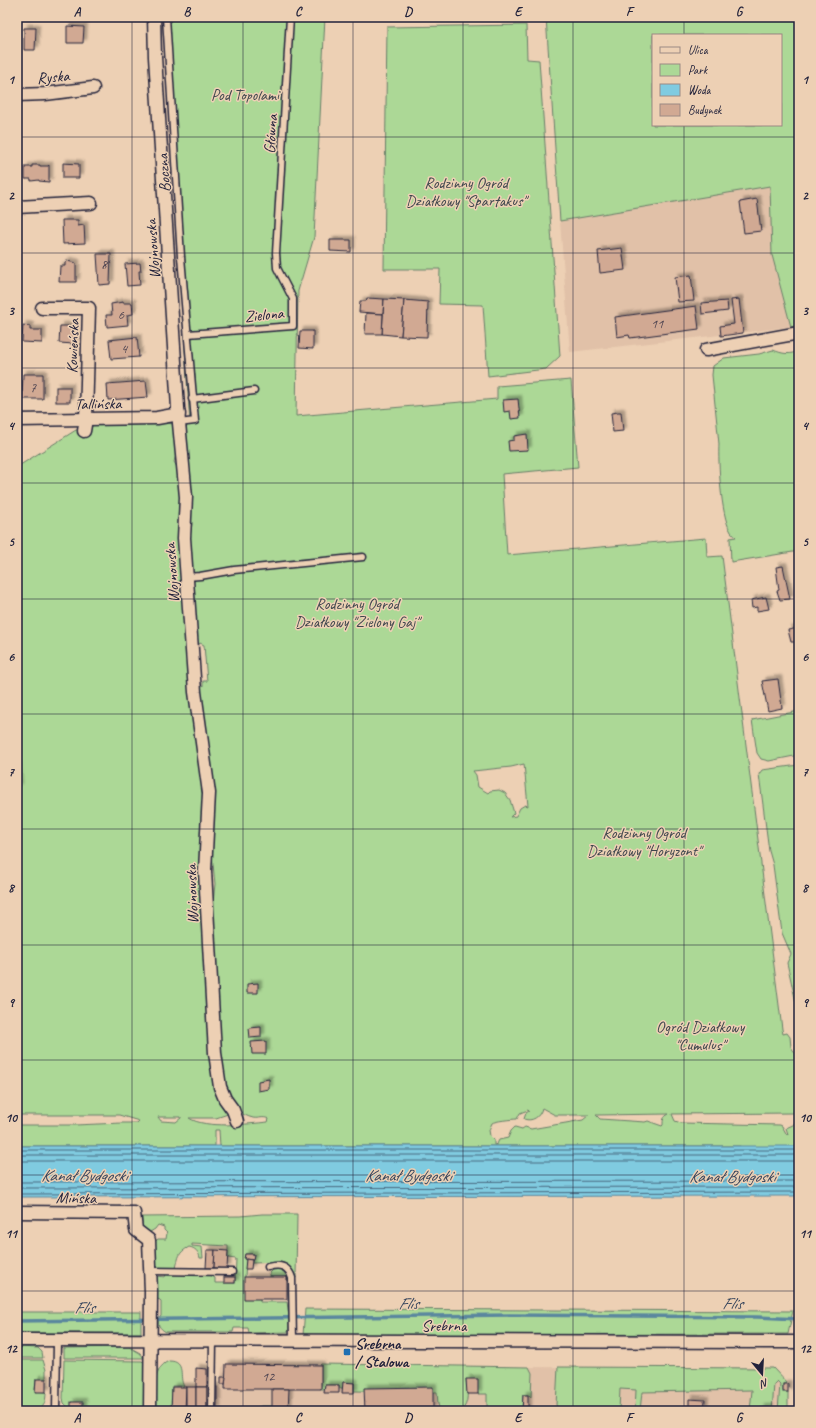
<svg xmlns="http://www.w3.org/2000/svg" width="816" height="1428" font-family="Caveat,sans-serif">
<style>
.built{fill:#e1c1a8}
.green{fill:#acd896;stroke:#677d68;fill-rule:evenodd}
.water{fill:#80cbe0;stroke:#5a879e}
.lines{fill:none;stroke-linecap:round;stroke-linejoin:round}
.shore{stroke:#48667d;stroke-width:1}
.stream{stroke:#5a879e;stroke-width:3.5}
.building{fill:#d1a993;stroke:#22223b;filter:url(#shadow)}
.lane-casing{stroke:#22223b;stroke-width:9}
.street-casing{stroke:#22223b;stroke-width:15}
.lane{stroke:#edd0b4;stroke-width:6}
.street{stroke:#edd0b4;stroke-width:12}
.grid{fill:none;stroke:#22223b;stroke-width:1;stroke-opacity:0.55}
.poi-dot{fill:#1f6fb2;stroke:#edd0b4;stroke-width:1.5}
.labels{text-anchor:middle;stroke-width:3;stroke-linejoin:round;paint-order:stroke}
.number-label{font-size:14px;fill:#4e4451}
.street-label{font-size:16px;fill:#22223b;stroke:#edd0b4}
.park-label{font-size:16px;fill:#3e464d;stroke:#edd0b4}
.poi-label{font-size:16px;font-weight:bold;fill:#22223b;stroke:#edd0b4;text-anchor:start}
.water-label{font-size:17px;font-style:italic;fill:#35445c;stroke:#edd0b4}
.neatline{fill:none;stroke:#22223b;stroke-width:1.5}
.grid-label{font-size:13px;text-anchor:middle;font-weight:bold;fill:#22223b}
</style>
<defs>
<filter id="shadow"><feDropShadow dx="3.5" dy="-3.5" stdDeviation="1" flood-color="#0004"/></filter>
</defs>
<rect width="100%" height="100%" fill="#edd0b4"/>
<filter id="ink" filterUnits="userSpaceOnUse"><feTurbulence type="fractalNoise" baseFrequency=".025" numOctaves="2"/><feDisplacementMap in="SourceGraphic" scale="8" xChannelSelector="R" yChannelSelector="G"/><feConvolveMatrix kernelMatrix="1 2 1 2 8 2 1 2 1" color-interpolation-filters="sRGB"/></filter>
<g filter="url(#ink)">
<g class="built">
<path d="M770 186 772 255 791 327 570 352 560 221Z"/>
<path d="M228 1362 488 1367 773 1368 788 1384V1411H168L169 1386H195L196 1368H208V1386H220L222 1368 224 1365Z"/>
</g>
<g class="green">
<path d="M163 17H325L314 237 298 291 296 416 497 399V386L571 380 578 467 502 474 507 555 706 538 707 557 722 556 782 1029 783 1034 787 1033 790 1037 791 1047 796 1054 799 1064V1105L793 1113 672 1114 675 1121 681 1123 780 1125 782 1126 787 1135 788 1134 786 1128 793 1125 799 1117V1149H755L747 1151 740 1146H220L219 1130H215V1146H17V1125H75L122 1123H137L139 1121 119 1115H17V467L76 430H88L92 423 97 419H107L115 423 152 421 173 424 177 430 178 442V452L175 458 174 462 180 472 183 484 184 498 178 521 185 615 188 626 190 650 194 654V661L192 669 190 670 194 717 205 770 207 815 202 879V892L206 913 211 1044 218 1092 223 1102 229 1109 228 1114 216 1118H189C205 1129 249 1124 268 1122L269 1119C263 1116 259 1119 253 1118 229 1112 223 1089 219 1068L211 922 215 884 211 844 212 828V802L215 799 214 794 212 791 209 768 206 759 207 753 204 746 201 745 200 740 203 736 197 690 203 686V681H207L204 645 200 643 197 647 190 590 191 572 188 550 192 524 189 504 191 487 188 483 190 479 187 473 188 448 183 425H190ZM524 764 528 806 525 805 520 808 516 816 510 817 514 813 510 800 505 793 499 790 490 791 488 793 478 787 476 775 473 771 511 767ZM542 1108 555 1115H589L583 1120 531 1129 525 1127 522 1129 515 1127 511 1131 508 1138 499 1140 497 1144 494 1145V1140L490 1136 489 1130C490 1128 491 1125 492 1123 494 1121 513 1119 517 1119L520 1113 528 1110 529 1111 526 1113 524 1119C532 1122 540 1117 542 1108ZM669 1114C663 1117 663 1120 663 1125L662 1126 648 1121 645 1122 600 1119 596 1115ZM158 1117H181V1118L176 1122 161 1121Z"/>
<path d="M546 17H799V325L791 327 772 255 770 186 560 221ZM653 35H781V125H653Z"/>
<path d="M526 25 527 59 539 60 560 356 546 369 488 376 483 305 439 304 440 269H384L387 27Z"/>
<path d="M773 350C783 354 789 355 799 351V551L731 562 730 538 736 537C734 535 731 533 730 530 721 515 718 462 719 444L712 375 713 366 724 358 759 354Z"/>
<path d="M799 711V755L769 761 761 759 757 753 752 720Z"/>
<path d="M799 765V1035L796 1003 787 963 791 954 782 933 773 865 769 851 759 774 762 770Z"/>
<path d="M262 1214H297L296 1278C286 1258 271 1263 252 1263L254 1254H245L244 1259H246L245 1278 260 1299V1302H287L289 1317V1332L249 1333 248 1328H234L233 1332H166C160 1329 155 1323 161 1316V1301L160 1300 155 1298 156 1278 157 1276 165 1277 166 1274 210 1275 215 1278V1283H235L236 1259 228 1258V1246L192 1244V1246L202 1247 203 1258H200C199 1252 195 1248 189 1247 178 1253 179 1256 176 1268H154V1242L158 1239H166L167 1233 164 1230V1227L158 1225 155 1229 150 1232 142 1230V1217L241 1216Z"/>
<path d="M281 1269 287 1273 289 1279H287V1277H270V1273L273 1270Z"/>
<path d="M305 1309 793 1311 788 1334 303 1335Z"/>
<rect x="17" y="1312" width="124" height="21"/>
<path d="M17 1347 38 1348 42 1352 43 1358H17Z"/>
<path d="M129 1347 140 1353 144 1358H64V1348Z"/>
<path d="M17 1360H43L46 1370V1379L36 1380 35 1391 46 1392C46 1414 35 1411 17 1411Z"/>
<path d="M64 1360 142 1361 145 1363 146 1411H72L64 1403 63 1398Z"/>
<path d="M169 1361C187 1361 178 1378 184 1386H172L171 1411H155C156 1395 151 1368 169 1361Z"/>
<path d="M321 1364 529 1367 532 1373 531 1397 529 1395H523L522 1411H487V1394H478L466 1379C467 1391 470 1403 461 1411H440L438 1404 437 1392 354 1391V1383L343 1382V1388H339V1385H325L324 1389H321Z"/>
<path d="M558 1367 773 1368 788 1384H783V1391L788 1392V1411H778L780 1384 777 1381 774 1384 772 1411H770V1408H761V1411H750L752 1390 642 1392 640 1411H635L636 1390 620 1389 619 1411H560L556 1405Z"/>
<path d="M261 1406H272V1411H250Z"/>
</g>
<path class="water" d="M17 1146H799V1196L17 1197Z"/>
<g class="lines">
<g class="shore">
<path d="M17 1150H799"/>
<path d="M17 1155H799"/>
<path d="M17 1161H799"/>
<path d="M17 1182 799 1181"/>
<path d="M17 1188 799 1187"/>
<path d="M17 1194 799 1192"/>
</g>
<g class="stream">
<path d="M799 17V19"/>
<path d="M17 1321 511 1315 757 1317 799 1319"/>
</g>
</g>
<g class="building">
<path d="M67 26 84 27 83 43H67Z"/>
<path d="M24 28H36L35 50H24Z"/>
<path d="M63 163 79 164V178H63Z"/>
<path d="M32 165H40V166H48L49 165V182L39 181V180L31 181V179H25V167H32Z"/>
<path d="M757 199 761 231 744 233 740 202Z"/>
<path d="M62 220H78V226L84 225 85 243 63 244Z"/>
<path d="M330 240H351V252L330 251Z"/>
<path d="M622 248 625 270 600 273 598 251Z"/>
<path d="M97 254H111L110 284 99 285Z"/>
<path d="M67 261 76 263V282H59L60 266H65V262Z"/>
<path d="M140 263 141 271H139L140 285 127 286 125 264Z"/>
<path d="M691 275 694 301 678 302 675 277Z"/>
<path d="M367 298 384 299 383 314 359 312 360 301H366Z"/>
<path d="M384 299 404 300 401 336 382 334Z"/>
<path d="M739 299 743 333 721 336 720 326 734 324 731 300Z"/>
<path d="M404 300 428 302 427 337 401 336Z"/>
<path d="M727 301 728 311 702 314 701 303Z"/>
<path d="M123 302V303H132L133 314 127 315 128 325 107 327 106 315H112L111 304Z"/>
<path d="M696 306 699 329 630 338 629 335 617 337 615 317Z"/>
<path d="M366 313 383 314 382 334H365Z"/>
<path d="M23 325 30 326V330H42V343L22 342Z"/>
<path d="M60 326H74V344L59 343Z"/>
<path d="M300 331H313V349L299 348Z"/>
<path d="M137 337 139 357 111 359 109 340Z"/>
<path d="M23 374H43V399H22Z"/>
<path d="M146 381 148 397 108 400 107 384Z"/>
<rect x="56" y="387" width="14" height="15"/>
<path d="M518 399 520 418 511 419 510 411 504 412 503 400Z"/>
<path d="M618 412H621L623 431 613 432 611 413Z"/>
<path d="M527 434 528 450 509 451 508 441 514 440V436Z"/>
<path d="M783 566 790 599 780 600 777 591 779 590 776 567Z"/>
<path d="M766 597 769 609 757 611V607L752 608 751 600Z"/>
<path d="M799 628V636L796 637 797 642H791L788 630Z"/>
<path d="M778 679 782 708 768 711 762 681Z"/>
<path d="M17 766 19 787H17Z"/>
<path d="M258 983V993H247V984Z"/>
<path d="M261 1027V1037L250 1038 249 1028Z"/>
<path d="M266 1041V1054H252L251 1042Z"/>
<path d="M269 1079V1089L258 1091V1081Z"/>
<path d="M207 1250H215L214 1268H206Z"/>
<path d="M215 1250 228 1251 227 1269 214 1268Z"/>
<path d="M245 1254H254L253 1260 244 1259Z"/>
<path d="M246 1259 252 1260 251 1269H245Z"/>
<rect x="224" y="1277" width="11" height="6"/>
<rect x="244" y="1277" width="43" height="22"/>
<path d="M226 1364 321 1365V1389H225Z"/>
<path d="M196 1368 207 1369V1387H196Z"/>
<path d="M221 1377H226L225 1384H221Z"/>
<path d="M36 1379H46V1392H35Z"/>
<path d="M466 1379H478V1394H467Z"/>
<path d="M343 1382 354 1383V1393H342Z"/>
<rect x="783" y="1384" width="5" height="8"/>
<path d="M325 1385H339V1393H324Z"/>
<path d="M172 1387H186L185 1411H171Z"/>
<rect x="186" y="1387" width="10" height="24"/>
<rect x="196" y="1387" width="11" height="24"/>
<rect x="207" y="1387" width="10" height="24"/>
<path d="M433 1387V1410L365 1411 364 1388Z"/>
<path d="M272 1389H289L288 1411H272Z"/>
<path d="M523 1395H528V1411H522Z"/>
<path d="M689 1399 705 1400 704 1411H689Z"/>
<rect x="71" y="1402" width="12" height="9"/>
<rect x="761" y="1408" width="9" height="3"/>
</g>
<g class="lines">
<defs>
<g id="lane">
<path d="M166 17 181 257 195 421 179 423"/>
<path d="M188 334 293 326V299L277 268 276 253 290 17"/>
<path d="M192 399 254 391"/>
<path d="M187 577 200 576 234 570 363 557"/>
<path d="M268 1267C279 1264 288 1265 292 1278L293 1341"/>
<path d="M150 1271 232 1272"/>
<path d="M56 1411 57 1340"/>
<path d="M212 1411 213 1341"/>
</g>
<g id="street">
<path d="M154 17 155 57 179 423 186 497 184 538 195 692 209 793 205 871 215 1053 220 1087 225 1099 233 1110 237 1121"/>
<path d="M17 95 45 94 93 88"/>
<path d="M17 207 91 203"/>
<path d="M42 308H89L86 419 84 431"/>
<path d="M706 350 799 333"/>
<path d="M17 420 157 418 179 414"/>
<path d="M17 1212 134 1213 136 1230 149 1240 151 1292 150 1411"/>
<path d="M17 1340 799 1342"/>
</g>
</defs>
<use href="#lane" class="lane-casing"/>
<use href="#street" class="street-casing"/>
<use href="#lane" class="lane"/>
<use href="#street" class="street"/>
</g>
</g>
<path class="grid" d="M132 17V1411M243 17V1411M353 17V1411M463 17V1411M573 17V1411M684 17V35M684 125V1411M17 137H799M17 253H799M17 368H799M17 483H799M17 599H799M17 714H799M17 829H799M17 945H799M17 1060H799M17 1175H799M17 1291H799"/>
<rect class="poi-dot" x="343" y="1348" width="8" height="8" rx="2"/>
<g class="labels">
<g class="number-label">
<text x="104" y="269">8</text>
<text x="121" y="319">6</text>
<text x="657" y="328">11</text>
<text x="124" y="353">4</text>
<text x="33" y="392">7</text>
<text x="268" y="1381">12</text>
</g>
<g class="street-label">
<text transform="translate(53 76) rotate(-5)" y="6">Ryska</text>
<text transform="translate(270 134) rotate(-86)" y="6">Główna</text>
<text transform="translate(163 173) rotate(-94)" y="6">Boczna</text>
<text transform="translate(152 249) rotate(-94)" y="6">Wojnowska</text>
<text transform="translate(264 314) rotate(-6)" y="6">Zielona</text>
<text transform="translate(72 346) rotate(-88)" y="6">Kowieńska</text>
<text transform="translate(98 403) rotate(-1)" y="6">Tallińska</text>
<text transform="translate(171 573) rotate(-94)" y="6">Wojnowska</text>
<text transform="translate(191 894) rotate(-92)" y="6">Wojnowska</text>
<text transform="translate(76 1197) rotate(1)" y="6">Mińska</text>
<text x="444" y="1331">Srebrna</text>
</g>
<g class="park-label">
<text x="245" y="100">Pod Topolami</text>
<text x="466" y="188">Rodzinny Ogród<tspan x="466" dy="18">Działkowy "Spartakus"</tspan></text>
<text x="357" y="609">Rodzinny Ogród<tspan x="357" dy="18">Działkowy "Zielony Gaj"</tspan></text>
<text x="644" y="838">Rodzinny Ogród<tspan x="644" dy="18">Działkowy "Horyzont"</tspan></text>
<text x="700" y="1032">Ogród Działkowy<tspan x="700" dy="18">"Cumulus"</tspan></text>
</g>
<g class="poi-label">
<text x="355" y="1349">Srebrna<tspan x="355" dy="18">/ Stalowa</tspan></text>
</g>
<g class="water-label">
<text x="84" y="1181">Kanał Bydgoski</text>
<text x="408" y="1181">Kanał Bydgoski</text>
<text x="732" y="1182">Kanał Bydgoski</text>
<text transform="translate(408 1303) rotate(-1)" y="6">Flis</text>
<text x="732" y="1309">Flis</text>
<text transform="translate(84 1307) rotate(-1)" y="6">Flis</text>
</g>
</g>
<rect width="816" height="1428" fill="none" stroke="#edd0b4" stroke-width="44"/>
<rect x="652" y="34" width="130" height="92" fill="#edd0b4" stroke="#9c8a84"/>
<rect x="660" y="47" width="20" height="6" fill="#edd0b4" stroke="#9c8a84"/>
<text x="688" y="54" font-size="12" fill="#22223b">Ulica</text>
<rect x="660" y="64" width="20" height="12" fill="#acd896" stroke="#9c8a84"/>
<text x="688" y="74" font-size="12" fill="#22223b">Park</text>
<rect x="660" y="84" width="20" height="12" fill="#80cbe0" stroke="#9c8a84"/>
<text x="688" y="94" font-size="12" fill="#22223b">Woda</text>
<rect x="660" y="104" width="20" height="12" fill="#d1a993" stroke="#9c8a84"/>
<text x="688" y="114" font-size="12" fill="#22223b">Budynek</text>
<g transform="translate(762 1374) rotate(162)" stroke="#edd0b4" stroke-width="3" paint-order="stroke">
<path d="M0-3L7 15L0 10L-7 15Z" fill="#22223b"/>
<text y="-6" font-size="11" font-weight="bold" text-anchor="middle" fill="#22223b">N</text>
</g>
<rect x="22" y="22" width="772" height="1384" class="neatline"/>
<g class="grid-label">
<text x="77" y="16">A</text>
<text x="187" y="16">B</text>
<text x="298" y="16">C</text>
<text x="408" y="16">D</text>
<text x="518" y="16">E</text>
<text x="629" y="16">F</text>
<text x="739" y="16">G</text>
<text x="11" y="84">1</text>
<text x="805" y="84">1</text>
<text x="11" y="200">2</text>
<text x="805" y="200">2</text>
<text x="11" y="315">3</text>
<text x="805" y="315">3</text>
<text x="11" y="430">4</text>
<text x="805" y="430">4</text>
<text x="11" y="546">5</text>
<text x="805" y="546">5</text>
<text x="11" y="661">6</text>
<text x="805" y="661">6</text>
<text x="11" y="776">7</text>
<text x="805" y="776">7</text>
<text x="11" y="892">8</text>
<text x="805" y="892">8</text>
<text x="11" y="1007">9</text>
<text x="805" y="1007">9</text>
<text x="11" y="1122">10</text>
<text x="805" y="1122">10</text>
<text x="11" y="1238">11</text>
<text x="805" y="1238">11</text>
<text x="11" y="1353">12</text>
<text x="805" y="1353">12</text>
<text x="77" y="1422">A</text>
<text x="187" y="1422">B</text>
<text x="298" y="1422">C</text>
<text x="408" y="1422">D</text>
<text x="518" y="1422">E</text>
<text x="629" y="1422">F</text>
<text x="739" y="1422">G</text>
</g>
</svg>
